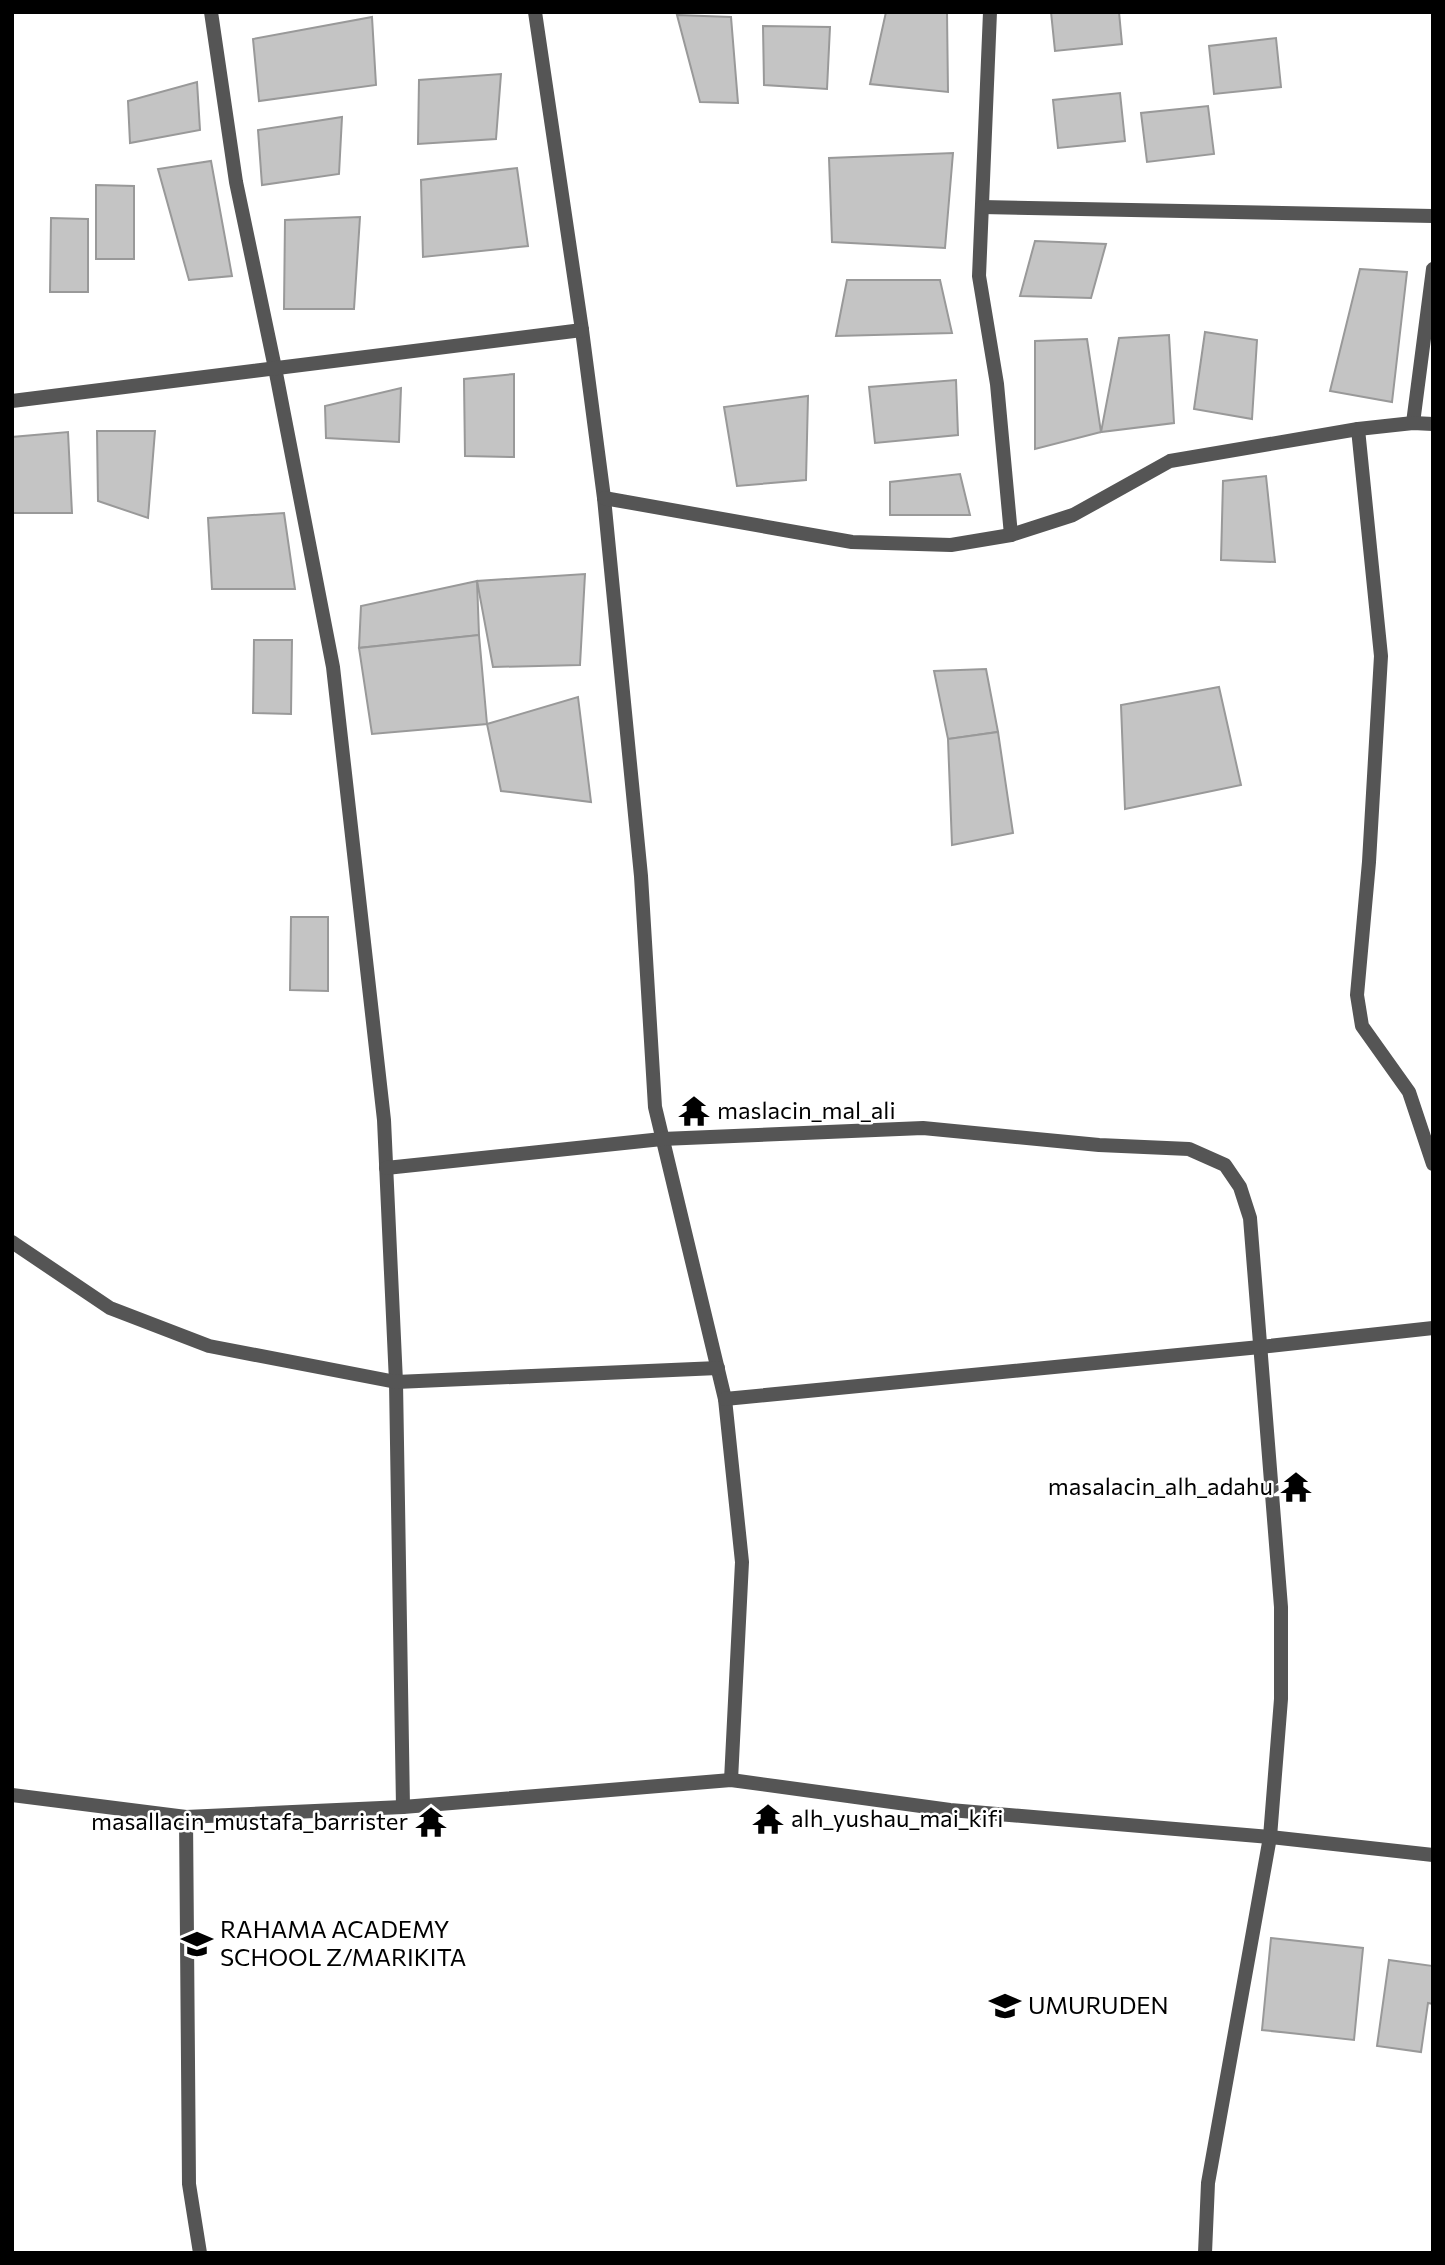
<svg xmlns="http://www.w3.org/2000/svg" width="1445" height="2265" font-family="Commissioner,sans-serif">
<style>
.building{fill:#c4c4c4;stroke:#999;stroke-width:2}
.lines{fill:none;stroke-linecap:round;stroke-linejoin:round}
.street{stroke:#555;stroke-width:14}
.labels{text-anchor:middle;stroke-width:5;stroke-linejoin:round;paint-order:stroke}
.poi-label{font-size:24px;fill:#000;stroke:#fff;text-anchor:start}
</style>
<rect width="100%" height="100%" fill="#fff"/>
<g class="building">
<path d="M886 12H947L948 92 870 84Z"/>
<path d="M1051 12H1119L1122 44 1055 51Z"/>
<path d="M677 15 731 17 738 103 700 102Z"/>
<path d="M372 17 376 85 259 101 253 39Z"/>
<path d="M763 26 830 27 827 89 764 85Z"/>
<path d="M1276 38 1281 87 1214 94 1209 46Z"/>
<path d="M501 74 496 139 418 144 419 80Z"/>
<path d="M197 82 200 130 130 143 128 101Z"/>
<path d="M1120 93 1125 141 1058 148 1053 100Z"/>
<path d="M1208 106 1214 154 1147 162 1141 113Z"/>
<path d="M342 117 339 174 262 185 258 130Z"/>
<path d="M953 153 945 248 832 242 829 158Z"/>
<path d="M211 161 232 276 189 280 158 169Z"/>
<path d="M517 168 528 246 423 257 421 180Z"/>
<path d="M96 185 134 186V259H96Z"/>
<path d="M360 217 354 309H284L285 220Z"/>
<path d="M51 218 88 219V292H50Z"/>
<path d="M1035 241 1106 244 1091 298 1020 296Z"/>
<path d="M1360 269 1407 272 1392 402 1330 391Z"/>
<path d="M847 280H940L952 333 836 336Z"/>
<path d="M1205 332 1257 340 1252 419 1194 409Z"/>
<path d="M1169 335 1174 423 1101 432 1119 338Z"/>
<path d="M1087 339 1101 432 1035 449V341Z"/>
<path d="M514 374V457L465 456 464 379Z"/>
<path d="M956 380 958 435 875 443 869 387Z"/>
<path d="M401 388 399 442 326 438 325 406Z"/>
<path d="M808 396 806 480 737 486 724 407Z"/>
<path d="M97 431H155L148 518 98 501Z"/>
<path d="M68 432 72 513H12V437Z"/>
<path d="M960 474 970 515H890V482Z"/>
<path d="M1266 476 1275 562 1221 560 1223 481Z"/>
<path d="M284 513 295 589H212L208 518Z"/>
<path d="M585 574 580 665 493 667 477 581Z"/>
<path d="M477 581 479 635 359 648 361 606Z"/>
<path d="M479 635 487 724 372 734 359 648Z"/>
<path d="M254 640H292L291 714 253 713Z"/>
<path d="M986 669 998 732 948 739 934 671Z"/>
<path d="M1219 687 1241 785 1125 809 1121 705Z"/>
<path d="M578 697 591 802 501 791 487 724Z"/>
<path d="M998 732 1013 833 952 845 948 739Z"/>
<path d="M291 917H328V991L290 990Z"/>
<path d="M1271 1938 1363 1948 1354 2040 1262 2030Z"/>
<path d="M1389 1960 1433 1966V2004L1428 2003 1421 2052 1377 2046Z"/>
</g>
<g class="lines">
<g class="street">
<path d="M211 12 236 182 275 368 333 667 384 1120 396 1382 403 1807"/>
<path d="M535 12 582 330 604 498 641 876 655 1107 725 1399 742 1562 731 1780"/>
<path d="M990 12 979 276 997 384 1011 535"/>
<path d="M982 207 1433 216"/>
<path d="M12 401 582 330"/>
<path d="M1413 423 1433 269"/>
<path d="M1358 429 1381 656 1369 862 1357 995 1362 1026 1409 1092 1433 1164"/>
<path d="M604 498 852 542 951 545 1011 535 1073 515 1170 461 1358 429 1413 423 1433 424"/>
<path d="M386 1168 662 1139 923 1128 1099 1145 1189 1149 1225 1165 1240 1187 1250 1218 1281 1607V1699L1270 1837 1208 2183 1205 2253"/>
<path d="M12 1242 110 1308 209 1346 396 1382 718 1368"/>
<path d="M725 1399 1260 1347 1433 1328"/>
<path d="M12 1795 186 1817 403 1807 731 1780 950 1810 1270 1837 1433 1855"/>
<path d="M186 1817 189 2184 200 2253"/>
</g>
</g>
<defs>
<symbol id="temple-bare" viewBox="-9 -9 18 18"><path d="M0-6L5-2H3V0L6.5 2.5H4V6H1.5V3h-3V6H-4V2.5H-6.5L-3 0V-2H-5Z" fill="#000" stroke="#fff" stroke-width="2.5" paint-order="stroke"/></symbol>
<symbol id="school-bare" viewBox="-9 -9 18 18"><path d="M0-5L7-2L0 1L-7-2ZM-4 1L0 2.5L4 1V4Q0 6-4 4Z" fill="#000" stroke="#fff" stroke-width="2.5" paint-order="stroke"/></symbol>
</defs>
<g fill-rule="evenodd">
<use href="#temple-bare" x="672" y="1089" width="44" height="44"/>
<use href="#temple-bare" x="1274" y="1465" width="44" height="44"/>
<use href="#temple-bare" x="746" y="1797" width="44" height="44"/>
<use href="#temple-bare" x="409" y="1800" width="44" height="44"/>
<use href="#school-bare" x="175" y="1922" width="44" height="44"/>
<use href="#school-bare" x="983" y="1984" width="44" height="44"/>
</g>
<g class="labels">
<g class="poi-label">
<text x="717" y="1119">maslacin_mal_ali</text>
<text x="1273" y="1495" text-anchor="end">masalacin_alh_adahu</text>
<text x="791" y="1827">alh_yushau_mai_kifi</text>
<text x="408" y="1830" text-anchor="end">masallacin_mustafa_barrister</text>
<text x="220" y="1938">RAHAMA ACADEMY<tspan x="220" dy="28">SCHOOL Z/MARIKITA</tspan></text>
<text x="1028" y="2014">UMURUDEN</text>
</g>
</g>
<rect width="1445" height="2265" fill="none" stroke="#000000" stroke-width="28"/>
</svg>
